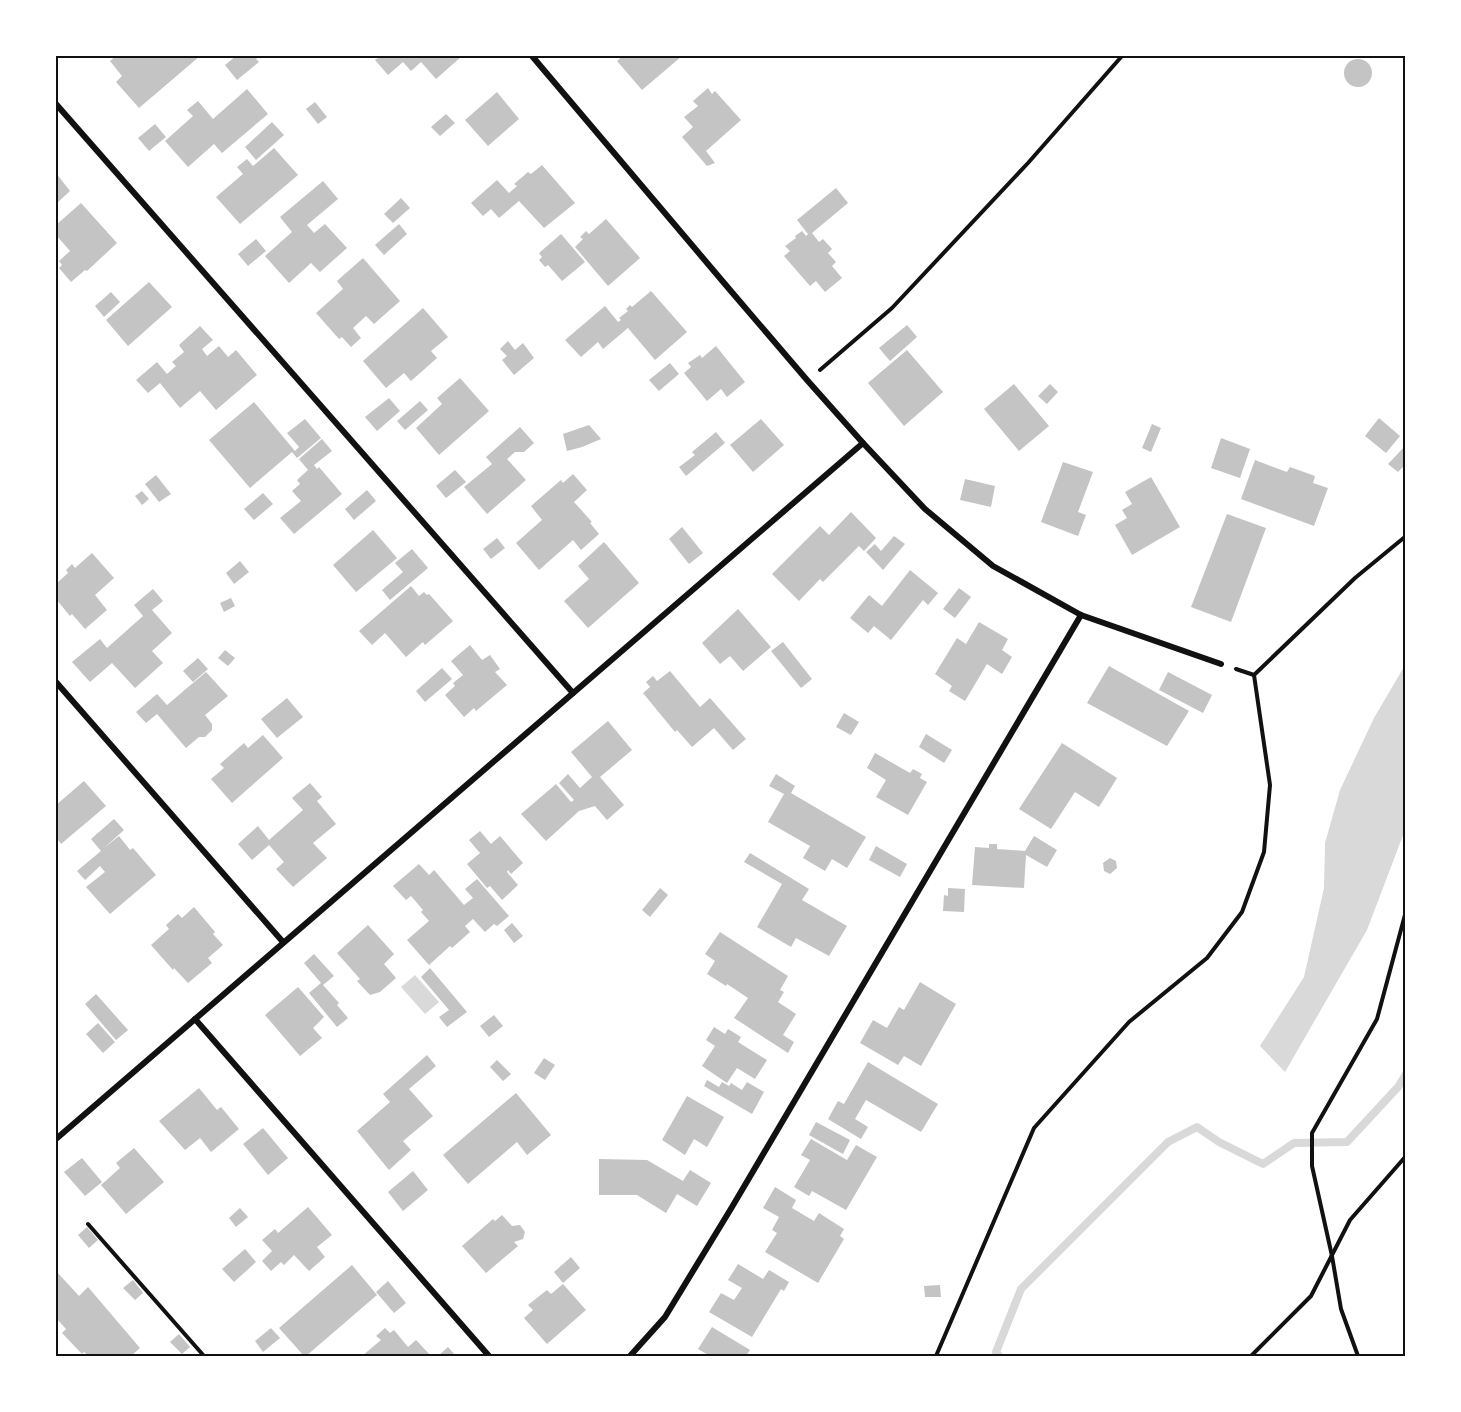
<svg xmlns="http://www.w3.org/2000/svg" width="1461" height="1412" font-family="Spectral,serif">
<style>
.water{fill:#d9d9d9}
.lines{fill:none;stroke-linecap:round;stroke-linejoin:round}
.stream{stroke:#d9d9d9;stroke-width:8}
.building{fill:#c4c4c4}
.path{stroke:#111;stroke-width:4}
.minor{stroke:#111;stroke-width:6}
.neatline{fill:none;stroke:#111;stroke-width:2}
</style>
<rect width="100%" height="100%" fill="#fff"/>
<g class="water">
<path d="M1405 665V830L1367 930 1285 1072 1260 1046 1304 977 1324 888 1325 843 1340 790 1374 718Z"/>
<path d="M415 975 439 1002 425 1014 401 987Z"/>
</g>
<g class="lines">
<path class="stream" d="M999 1356 996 1352 1021 1289 1168 1142 1197 1127 1219 1142 1263 1164 1294 1143 1347 1142 1398 1087 1406 1074"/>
</g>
<g class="building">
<path d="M116 56H200L139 108 116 82 122 76 110 61Z"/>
<path d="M236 56H260L256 59 259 62 237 80 225 65Z"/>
<path d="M381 56H462L436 79 421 62 411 71 403 62 388 75 375 60Z"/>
<path d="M623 56H682L642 90 617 61Z"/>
<circle cx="1358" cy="73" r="14"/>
<path d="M708 88 712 94 715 91 741 120 706 151 715 163 707 166 682 137 693 127 684 117 698 106 693 101Z"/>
<path d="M247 89 268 114 222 153 214 144 188 167 165 141 193 116 187 110 198 101 213 119Z"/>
<path d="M497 92 519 119 488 146 465 120Z"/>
<path d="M315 102 327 117 318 124 306 109Z"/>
<path d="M446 114 455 123 440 136 431 127Z"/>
<path d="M272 122 284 135 256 160 245 147Z"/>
<path d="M155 124 166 137 149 151 138 138Z"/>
<path d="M274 148 298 175 240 224 216 197 243 174 237 167 247 159 253 166Z"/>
<path d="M542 165 575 203 544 228 519 201 499 218 491 209 483 216 471 203 497 180 509 193 517 186 514 184 528 172 531 174Z"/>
<path d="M56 173 70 191 56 204Z"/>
<path d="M323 181 338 199 307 225 314 233 325 224 347 248 320 272 311 263 289 283 265 256 292 232 280 217Z"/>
<path d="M836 188 848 203 812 233 819 242 823 239 832 249 828 253 836 262 832 266 842 278 825 292 816 281 810 286 784 256 790 251 785 246 796 238 795 236 802 231 806 236 808 234 797 220Z"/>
<path d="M401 198 410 208 393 223 384 214Z"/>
<path d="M81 203 117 243 87 271 85 270 71 282 59 268 62 265 59 261 70 251 56 235V225Z"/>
<path d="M606 219 640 258 608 286 575 247 583 239 580 237 586 231 589 234Z"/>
<path d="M399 224 407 234 384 255 375 245Z"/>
<path d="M561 234 585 262 562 281 548 265 545 267 539 260 542 257 539 253Z"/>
<path d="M256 239 266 251 248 266 238 254Z"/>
<path d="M363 258 400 301 374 324 366 316 353 328 361 338 351 347 342 337 339 339 316 313 343 289 337 281Z"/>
<path d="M149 282 172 307 128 346 106 320Z"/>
<path d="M651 291 687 332 655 360 628 328 603 349 598 342 581 357 565 340 605 306 618 322 621 320 619 318 628 311 626 309 630 305 632 307Z"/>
<path d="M111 292 120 302 104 317 95 306Z"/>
<path d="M423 308 448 337 431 351 437 358 411 381 404 373 386 388 363 361Z"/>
<path d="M907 325 917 337 890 361 879 348Z"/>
<path d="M200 326 213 340 202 349 207 356 219 346 228 357 236 350 257 375 216 410 200 391 180 408 160 383 148 393 136 380 157 362 167 374 176 366 172 362 184 352 179 345Z"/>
<path d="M508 341 515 350 523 343 534 358 514 375 502 360 507 356 500 349Z"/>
<path d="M716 346 745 382 727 397 721 389 707 401 684 373 691 367 688 363 700 355 702 358Z"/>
<path d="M907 350 943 392 904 426 868 383Z"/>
<path d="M670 363 679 374 659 391 649 380Z"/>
<path d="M460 378 489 411 439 455 416 428 442 404 437 398Z"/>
<path d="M1014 384 1049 426 1019 451 984 409Z"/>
<path d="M1050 384 1058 392 1047 404 1038 396Z"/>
<path d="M389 398 400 411 377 431 365 417Z"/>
<path d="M420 401 428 410 405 430 397 421Z"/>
<path d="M254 402 295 451 299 447 287 433 305 419 321 438 297 458 292 452 250 488 209 440Z"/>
<path d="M1379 418 1400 436 1386 453 1365 436Z"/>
<path d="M761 419 784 445 753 472 730 445Z"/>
<path d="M1152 424 1161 428 1151 452 1142 448Z"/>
<path d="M589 425 601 439 582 447 567 451 563 434Z"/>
<path d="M520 427 534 443 524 452H515L507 459 526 480 487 514 464 487 492 464 486 457Z"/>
<path d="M716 432 725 443 686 476 679 467 695 455 692 452Z"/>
<path d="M1221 438 1250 449 1240 478 1211 468Z"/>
<path d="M322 439 332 451 314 465 317 469 319 467 342 494 294 534 280 518 301 501 292 491 300 484 297 480 308 470 299 459Z"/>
<path d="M1406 445V464L1398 472 1388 464Z"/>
<path d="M1255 460 1287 472 1290 467 1315 476 1313 483 1328 488 1314 526 1241 499Z"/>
<path d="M1063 462 1093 472 1078 512 1086 515 1078 536 1041 522Z"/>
<path d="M455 470 466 482 446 498 436 486Z"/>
<path d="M573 474 587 490 574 502 592 522 590 523 599 534 581 550 573 540 539 570 516 543 542 520 531 506 561 480 563 483Z"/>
<path d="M156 475 171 494 159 502 145 484Z"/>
<path d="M1151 477 1180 527 1132 555 1115 525 1127 518 1122 510 1132 504 1125 492Z"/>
<path d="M965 479 995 486 991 507 960 500Z"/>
<path d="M367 490 376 501 354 520 345 509Z"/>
<path d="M142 491 149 499 142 505 135 496Z"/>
<path d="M263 493 273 504 254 520 244 509Z"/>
<path d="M851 512 876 538 864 551 859 546 823 582 820 579 799 601 772 574 820 526 829 535Z"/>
<path d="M1227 514 1266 528 1231 622 1191 607Z"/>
<path d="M682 527 703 553 689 564 669 539Z"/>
<path d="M373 530 397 558 356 592 333 565Z"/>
<path d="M894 536 905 544 883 570 866 552 875 544 881 551Z"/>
<path d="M497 538 505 548 491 559 483 549Z"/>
<path d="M604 542 639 583 588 628 564 601 589 579 578 566Z"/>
<path d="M412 549 428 568 390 600 382 590 403 572 395 563Z"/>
<path d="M92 553 114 578 95 595 107 610 85 629 72 614 70 616 56 599V584L68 573 66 570 72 564 75 568Z"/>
<path d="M240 561 249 572 234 584 226 573Z"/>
<path d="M910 570 938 593 928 605 923 600 891 640 874 626 868 633 850 618 869 595 882 606Z"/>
<path d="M411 586 419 596 424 592 427 595 429 594 453 621 425 645 423 642 406 657 385 633 372 645 359 631Z"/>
<path d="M959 588 971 597 955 618 943 609Z"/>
<path d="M153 589 163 601 152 610 172 633 152 651 163 663 135 688 112 663 90 682 72 662 100 639 107 648 143 616 134 605Z"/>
<path d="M231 598 235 606 224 612 220 603Z"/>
<path d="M738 609 771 647 743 671 730 656 720 664 702 643Z"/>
<path d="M979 622 1008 639 1002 650 1012 657 1002 674 987 664 965 701 949 691 952 686 935 674 957 638 966 644Z"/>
<path d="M783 642 812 679 801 688 771 651Z"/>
<path d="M470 645 482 660 490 655 500 669 495 672 507 685 476 711 474 708 464 717 445 695 455 686 453 683 463 675 451 661Z"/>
<path d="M225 650 235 658 228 666 218 658Z"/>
<path d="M198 658 208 669 193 682 183 671Z"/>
<path d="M1109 666 1189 711 1167 746 1087 703Z"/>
<path d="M442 668 452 679 425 702 416 691Z"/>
<path d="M670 671 700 707 710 698 746 739 733 750 714 728 692 747 677 730 675 732 643 693 650 687 646 682 653 676 657 681Z"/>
<path d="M206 672 228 696 205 715 212 724V730L205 737H199L186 748 157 714 146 723 136 712 157 694 167 705Z"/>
<path d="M1168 672 1212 695 1203 713 1159 690Z"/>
<path d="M287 698 303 717 277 738 261 719Z"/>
<path d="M844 713 859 722 851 735 836 727Z"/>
<path d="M608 721 632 750 600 777 624 805 607 820 595 806 579 811 546 841 521 814 556 784 571 802 574 800 559 783 568 774 580 788 592 777 571 752Z"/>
<path d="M926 734 952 750 944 763 919 747Z"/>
<path d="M263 735 283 758 232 803 211 779 224 768 220 764 244 743 248 748Z"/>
<path d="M1062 743 1117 778 1099 807 1075 792 1051 829 1019 809Z"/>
<path d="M875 753 910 773 913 769 922 774 920 778 927 782 908 815 876 797 886 780 867 768Z"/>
<path d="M776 774 795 786 791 793 866 837 847 868 832 859 825 871 803 858 810 846 768 822 784 794 769 786Z"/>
<path d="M84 781 106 806 61 844 56 837V805Z"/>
<path d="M310 783 322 797 317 801 336 824 313 843 327 858 293 887 276 869 284 862 269 845 252 860 238 844 258 826 269 840 303 810 292 798Z"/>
<path d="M114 819 124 830 104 848 119 836 130 850 133 848 156 875 110 914 86 887 105 872 100 866 85 880 77 871 101 851 91 839Z"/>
<path d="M480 831 491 844 500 836 523 863 511 874 508 870 507 872 518 885 502 900 490 886 487 888 467 864 480 853 469 840Z"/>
<path d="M1034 836 1057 850 1047 867 1026 855 1024 888 972 885 975 847 989 848V844H997V849L1025 851Z"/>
<path d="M876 846 907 864 900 877 869 860Z"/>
<path d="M750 853 809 889 802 900 847 926 829 956 796 938 791 947 757 927 782 884 744 862Z"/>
<path d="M1110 858 1116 861 1117 868 1110 874 1104 871 1103 863Z"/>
<path d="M419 864 429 875 434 870 464 905 473 898 465 889 477 879 509 916 497 926 494 924 485 932 473 919 465 926 470 932 452 948 450 946 429 965 407 940 429 921 421 912 423 910 411 896 406 900 393 886Z"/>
<path d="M660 888 668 895 650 917 642 910Z"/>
<path d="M948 888 965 889 964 912 943 911 944 895 948 896Z"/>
<path d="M194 907 215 932 213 934 223 945 208 958 212 963 188 983 174 968 173 970 151 945 169 929 166 925 178 914 182 918Z"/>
<path d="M512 923 523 936 514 943 504 930Z"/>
<path d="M368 925 394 954 384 964 396 978 380 992 370 995 357 981 360 979 337 953Z"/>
<path d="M720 932 788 976 780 990 784 992 778 1002 796 1014 783 1035 794 1042 788 1053 734 1018 748 998 727 984 726 986 707 974 715 961 705 954Z"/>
<path d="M314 954 334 976 323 985 339 1003 337 1005 348 1018 337 1027 309 993 321 983 304 963Z"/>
<path d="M430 968 467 1012 447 1027 439 1017 449 1010 421 977Z"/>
<path d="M920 982 956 1004 921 1066 904 1056 898 1065 860 1043 873 1020 887 1028 899 1007 904 1010Z"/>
<path d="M298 987 324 1017 313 1028 322 1038 300 1056 265 1015Z"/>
<path d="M96 994 128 1030 116 1040 85 1004Z"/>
<path d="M494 1015 503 1026 489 1037 480 1026Z"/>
<path d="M98 1023 115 1042 103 1053 86 1034Z"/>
<path d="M714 1027 725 1034 728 1029 741 1037 738 1042 767 1060 755 1079 737 1068 727 1083 702 1066 715 1046 706 1040Z"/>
<path d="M427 1055 436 1066 409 1089 433 1116 403 1141 411 1150 389 1170 357 1131 390 1102 383 1094Z"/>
<path d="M544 1058 555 1065 545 1080 534 1073Z"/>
<path d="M497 1060 511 1074 503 1081 490 1067Z"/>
<path d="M868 1062 938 1104 921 1132 866 1100 855 1119 868 1127 861 1139 828 1119 838 1101 844 1104Z"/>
<path d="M707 1080 719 1087 722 1082 729 1086 731 1083 742 1090 747 1082 764 1092 752 1114 704 1086Z"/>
<path d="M199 1088 217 1110 221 1107 239 1129 211 1152 200 1138 185 1150 159 1121Z"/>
<path d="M516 1093 551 1135 527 1155 517 1142 468 1184 443 1155Z"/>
<path d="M687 1096 724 1117 707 1147 694 1139 685 1155 662 1140Z"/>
<path d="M816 1122 850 1140 843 1154 809 1135Z"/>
<path d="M263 1128 288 1158 268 1175 243 1144Z"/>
<path d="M811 1139 847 1160 856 1145 877 1157 846 1210 812 1191 809 1196 794 1187 810 1160 801 1155Z"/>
<path d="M134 1148 164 1182 126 1214 101 1185 120 1168 116 1163Z"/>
<path d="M82 1158 102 1182 85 1196 64 1172Z"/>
<path d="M599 1159 647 1160 683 1181 690 1170 711 1183 697 1206 677 1194 666 1213 637 1195H599Z"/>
<path d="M413 1171 428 1190 403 1211 388 1192Z"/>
<path d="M775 1187 796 1200 792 1208 814 1221 819 1213 844 1229 840 1236 844 1239 818 1283 765 1252 777 1233 772 1230 779 1217 763 1208Z"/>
<path d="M308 1207 332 1235 317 1247 325 1257 309 1271 294 1255 284 1265 281 1262 271 1271 262 1261 272 1251 262 1240 275 1229 278 1233Z"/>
<path d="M240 1208 248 1217 236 1227 229 1218Z"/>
<path d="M502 1215 512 1226 520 1225 525 1232 523 1239 514 1242 518 1246 486 1273 462 1246 493 1219 495 1221Z"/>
<path d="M87 1227 98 1240 89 1248 78 1235Z"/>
<path d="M245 1249 256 1262 234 1282 222 1269Z"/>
<path d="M571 1257 580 1268 563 1283 554 1272Z"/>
<path d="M738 1264 763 1279 769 1270 789 1282 784 1291 781 1289 752 1337 709 1312 721 1293 734 1300 742 1288 728 1280Z"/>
<path d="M352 1265 377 1295 306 1356H304L279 1328Z"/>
<path d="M56 1271 79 1296 88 1287 140 1348 131 1356H89L84 1352 82 1354 62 1333 66 1329 56 1318 58 1314 56 1311Z"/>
<path d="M133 1280 143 1293 135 1300 123 1288Z"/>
<path d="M388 1281 406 1303 394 1313 376 1292Z"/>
<path d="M563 1284 586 1310 547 1344 524 1318 533 1310 528 1305 547 1290 551 1294Z"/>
<path d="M940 1285 941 1297H925L924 1286Z"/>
<path d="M712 1327 750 1350 746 1356H710L698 1349Z"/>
<path d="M271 1328 280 1338 263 1352 255 1341Z"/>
<path d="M385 1328 390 1333 394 1330 408 1347 416 1340 431 1356H362L381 1340 376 1336Z"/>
<path d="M179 1334 190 1347 182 1354 170 1342Z"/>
<path d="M448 1347 456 1356H438Z"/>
</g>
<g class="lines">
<g class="path">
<path d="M820 370 892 308 1028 163 1122 56"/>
<path d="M1236 669 1254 675"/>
<path d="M88 1224 204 1356"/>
<path d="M936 1356 1034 1128 1129 1022 1207 958 1242 912 1264 852 1270 785 1254 675 1355 578 1406 536"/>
<path d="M1251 1356 1311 1296 1350 1220 1406 1156"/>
<path d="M1358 1356 1341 1309 1332 1256 1312 1166V1133L1377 1019 1406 911"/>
</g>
<g class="minor">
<path d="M532 56 730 290 807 380 863 443 925 509 993 566 1081 615 1221 664"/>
<path d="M56 104 573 693"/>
<path d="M56 682 283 942"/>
<path d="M195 1019 489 1356"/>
<path d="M56 1139 863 443"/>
<path d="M630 1356 665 1317 732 1207 1081 615"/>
</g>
</g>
<rect width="1461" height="1412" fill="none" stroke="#ffffff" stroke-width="114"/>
<rect x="57" y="57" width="1347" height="1298" class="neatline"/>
</svg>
